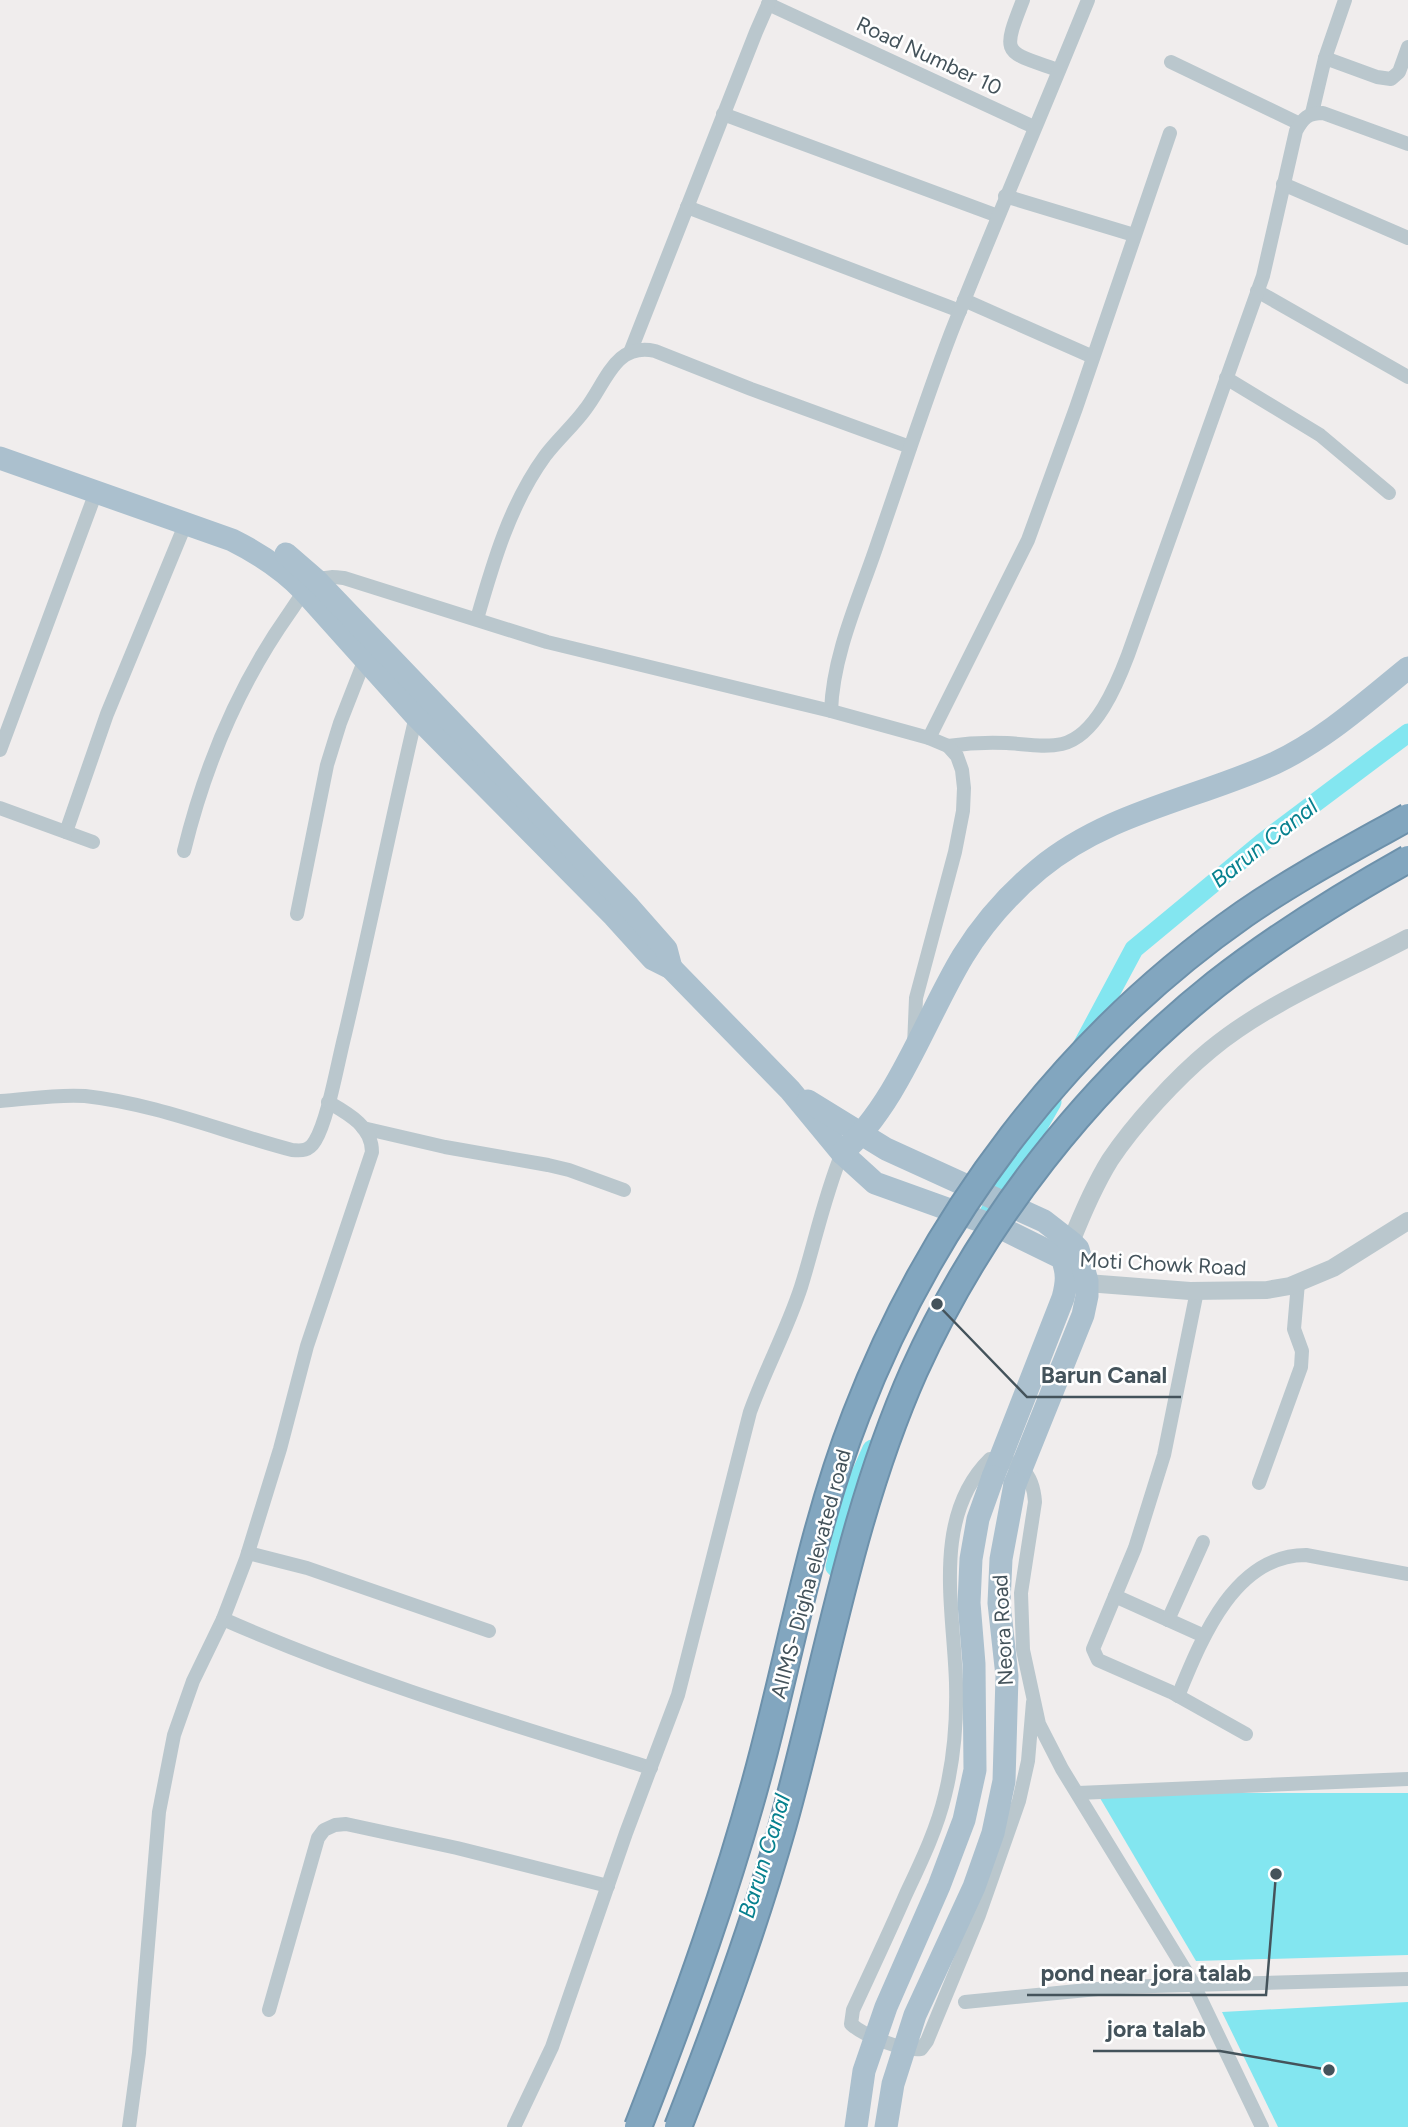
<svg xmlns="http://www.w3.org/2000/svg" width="1408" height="2127" font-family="Figtree,sans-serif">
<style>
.water{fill:#83e6f0}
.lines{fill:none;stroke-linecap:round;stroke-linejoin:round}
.canal{stroke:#83e6f0;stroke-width:19}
.minor{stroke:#bac7cd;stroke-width:14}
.tertiary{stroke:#bac7cd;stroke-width:18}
.primary{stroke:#abc0ce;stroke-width:23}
.motorway-bridge-casing{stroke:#6d91ab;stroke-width:30;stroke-linecap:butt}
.primary-bridge{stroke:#abc0ce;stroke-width:23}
.motorway-bridge{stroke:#82a6bf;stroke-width:26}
.labels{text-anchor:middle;stroke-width:5;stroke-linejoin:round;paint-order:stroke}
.street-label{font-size:21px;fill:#44535b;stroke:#fff}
.water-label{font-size:23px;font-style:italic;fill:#07818f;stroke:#fff}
.leader{fill:none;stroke:#44535b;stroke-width:2.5}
.callout-dot{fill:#44535b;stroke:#fff;stroke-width:2.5}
.callout-label{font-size:23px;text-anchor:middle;font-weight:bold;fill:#44535b;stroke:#fff;stroke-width:5;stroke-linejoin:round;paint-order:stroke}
</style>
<rect width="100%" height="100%" fill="#f0eded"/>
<g class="water">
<path d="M1097 1793H1408V1955L1196 1961Z"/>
<path d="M1408 2002V2127H1278L1222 2012Z"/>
</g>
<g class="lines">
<g class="canal">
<path d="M1081 1048 1134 949 1263 842 1408 733"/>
<path d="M989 1213 1052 1102"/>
<path d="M835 1567 851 1496 872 1449"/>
</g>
<g class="minor">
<path d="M1023 0C1001 56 1004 51 1058 70"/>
<path d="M768 4 1034 127"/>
<path d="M1325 58 1377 77 1391 79 1399 72 1408 47"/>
<path d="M1171 62 1300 124"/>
<path d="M1312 113 1325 58 1345 0"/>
<path d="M723 114 998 216"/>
<path d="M1283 184 1408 238"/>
<path d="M1005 196 1134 235"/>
<path d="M687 207 960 311"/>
<path d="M1257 291 1408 377"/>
<path d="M964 300 1093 357"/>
<path d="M631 350 756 32 770 0"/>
<path d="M1226 378 1320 435 1389 493"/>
<path d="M477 619C493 563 510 504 545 456 557 440 572 427 584 411 606 384 614 342 655 351L751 389 910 447"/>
<path d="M831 711C833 652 861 594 879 539 903 470 925 401 951 333 995 222 1043 111 1088 0"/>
<path d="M929 738 1028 540 1076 408 1170 133"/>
<path d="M948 746C968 743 987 742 1007 743 1025 744 1044 748 1062 744 1096 736 1117 684 1128 655L1263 276 1296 131C1303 118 1308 113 1323 113L1408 144"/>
<path d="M0 750 96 492"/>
<path d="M0 808 93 842"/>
<path d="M66 832 107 714 185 525"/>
<path d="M184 851C205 765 239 684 290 612 298 601 306 585 318 580 327 576 335 577 344 578L547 642 831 711 929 738 948 746 957 756 962 770 964 788 963 811 955 852 916 998 914 1046"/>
<path d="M297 914 327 765 340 723 365 659"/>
<path d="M0 1101C29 1099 56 1094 85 1096 157 1104 223 1132 292 1150 302 1151 309 1151 315 1141 328 1120 338 1061 345 1034 370 928 391 822 416 716"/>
<path d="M363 1128 445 1147 548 1165 569 1170 624 1190"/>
<path d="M1197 1291 1164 1455 1135 1548 1093 1649 1098 1660 1171 1692 1246 1734"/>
<path d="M1259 1483 1301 1367 1302 1351 1294 1329 1298 1283"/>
<path d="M248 1553 307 1568 489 1631"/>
<path d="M1115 1596 1204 1636"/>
<path d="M223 1619C361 1680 507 1723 651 1768"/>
<path d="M1168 1620 1203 1542"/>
<path d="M1178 1696C1201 1640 1234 1555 1306 1555L1408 1574"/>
<path d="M1033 1702 1028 1761 1019 1801 979 1915 927 2041 921 2049C903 2051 864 2036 851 2024L853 2010C871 1971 889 1933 906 1894 921 1862 937 1829 945 1795 954 1759 957 1720 956 1683 954 1610 931 1517 990 1459 1020 1460 1033 1473 1035 1502L1021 1593 1023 1650 1039 1724 1062 1769 1193 1983 1262 2127"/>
<path d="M1078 1793 1408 1779"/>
<path d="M965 2002 1118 1987 1408 1979"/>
<path d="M269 2010 318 1838 324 1830 335 1825 346 1824 457 1848 608 1886"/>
<path d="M129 2127 139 2053 159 1812 174 1735 193 1681 223 1619 246 1559 280 1449 307 1346 372 1152C372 1126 347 1113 328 1102"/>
<path d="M514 2127 552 2047 626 1833 678 1695 750 1412C765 1370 787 1330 801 1287 815 1242 824 1197 842 1153"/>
</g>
<g class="tertiary">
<path d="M1071 1242C1082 1214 1094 1186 1110 1160 1134 1124 1176 1078 1210 1050 1268 1002 1342 973 1408 938"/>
<path d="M1074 1282 1190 1291 1267 1290 1290 1286 1333 1268 1408 1221"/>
</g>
<g class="primary">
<path d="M0 458 232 540C260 554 283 569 304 591L416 716 614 916 653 959 671 968 790 1090 842 1153 875 1183 1003 1229 1062 1258C1068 1273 1067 1283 1063 1298L993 1477"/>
<path d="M286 554 316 580 629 907 666 949 671 968"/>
<path d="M808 1101 886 1149 1044 1221 1071 1242 1078 1249 1087 1281V1296L1083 1315 1015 1484"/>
<path d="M842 1153C898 1103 925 1019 963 956 984 922 1009 894 1039 869 1108 812 1196 799 1275 763 1324 740 1366 702 1408 668"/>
</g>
<defs>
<g id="motorway-bridge">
<path d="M638 2127C686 2004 731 1879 764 1751 793 1639 814 1523 856 1415 933 1215 1068 1037 1244 914 1296 878 1353 848 1408 817"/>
<path d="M678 2127C717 2027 754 1927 783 1824 825 1674 850 1515 914 1371 982 1221 1088 1086 1216 984 1276 937 1342 896 1408 859"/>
</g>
</defs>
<use href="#motorway-bridge" class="motorway-bridge-casing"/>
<g class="primary-bridge">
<path d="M856 2127 864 2071 886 2007 939 1886 964 1820 975 1770 974 1664 969 1603 971 1559 978 1519 993 1477"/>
<path d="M886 2127 893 2084 915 2015 974 1887 993 1833 1004 1781 1007 1676 999 1603 1001 1559 1015 1484"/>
</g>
<use href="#motorway-bridge" class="motorway-bridge"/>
</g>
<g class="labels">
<g class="street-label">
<text transform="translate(929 56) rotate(25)" y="7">Road Number 10</text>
<text transform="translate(1163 1264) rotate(3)" y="7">Moti Chowk Road</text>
<text transform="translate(811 1574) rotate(-75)" y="7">AIIMS- Digha elevated road</text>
<text transform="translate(1003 1630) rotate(-93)" y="7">Neora Road</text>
</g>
<g class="water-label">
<text transform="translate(1264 843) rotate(-38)" y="8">Barun Canal</text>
<text transform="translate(764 1856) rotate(-73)" y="8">Barun Canal</text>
</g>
</g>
<path class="leader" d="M937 1304L1027 1397H1181M1276 1874L1266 1995H1027M1329 2070L1220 2051H1093"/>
<g class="callout-dot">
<circle cx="937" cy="1304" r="7"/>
<circle cx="1276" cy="1874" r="7"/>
<circle cx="1329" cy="2070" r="7"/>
</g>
<g class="callout-label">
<text x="1104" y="1383">Barun Canal</text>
<text x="1146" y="1981">pond near jora talab</text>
<text x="1156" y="2037">jora talab</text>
</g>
</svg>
